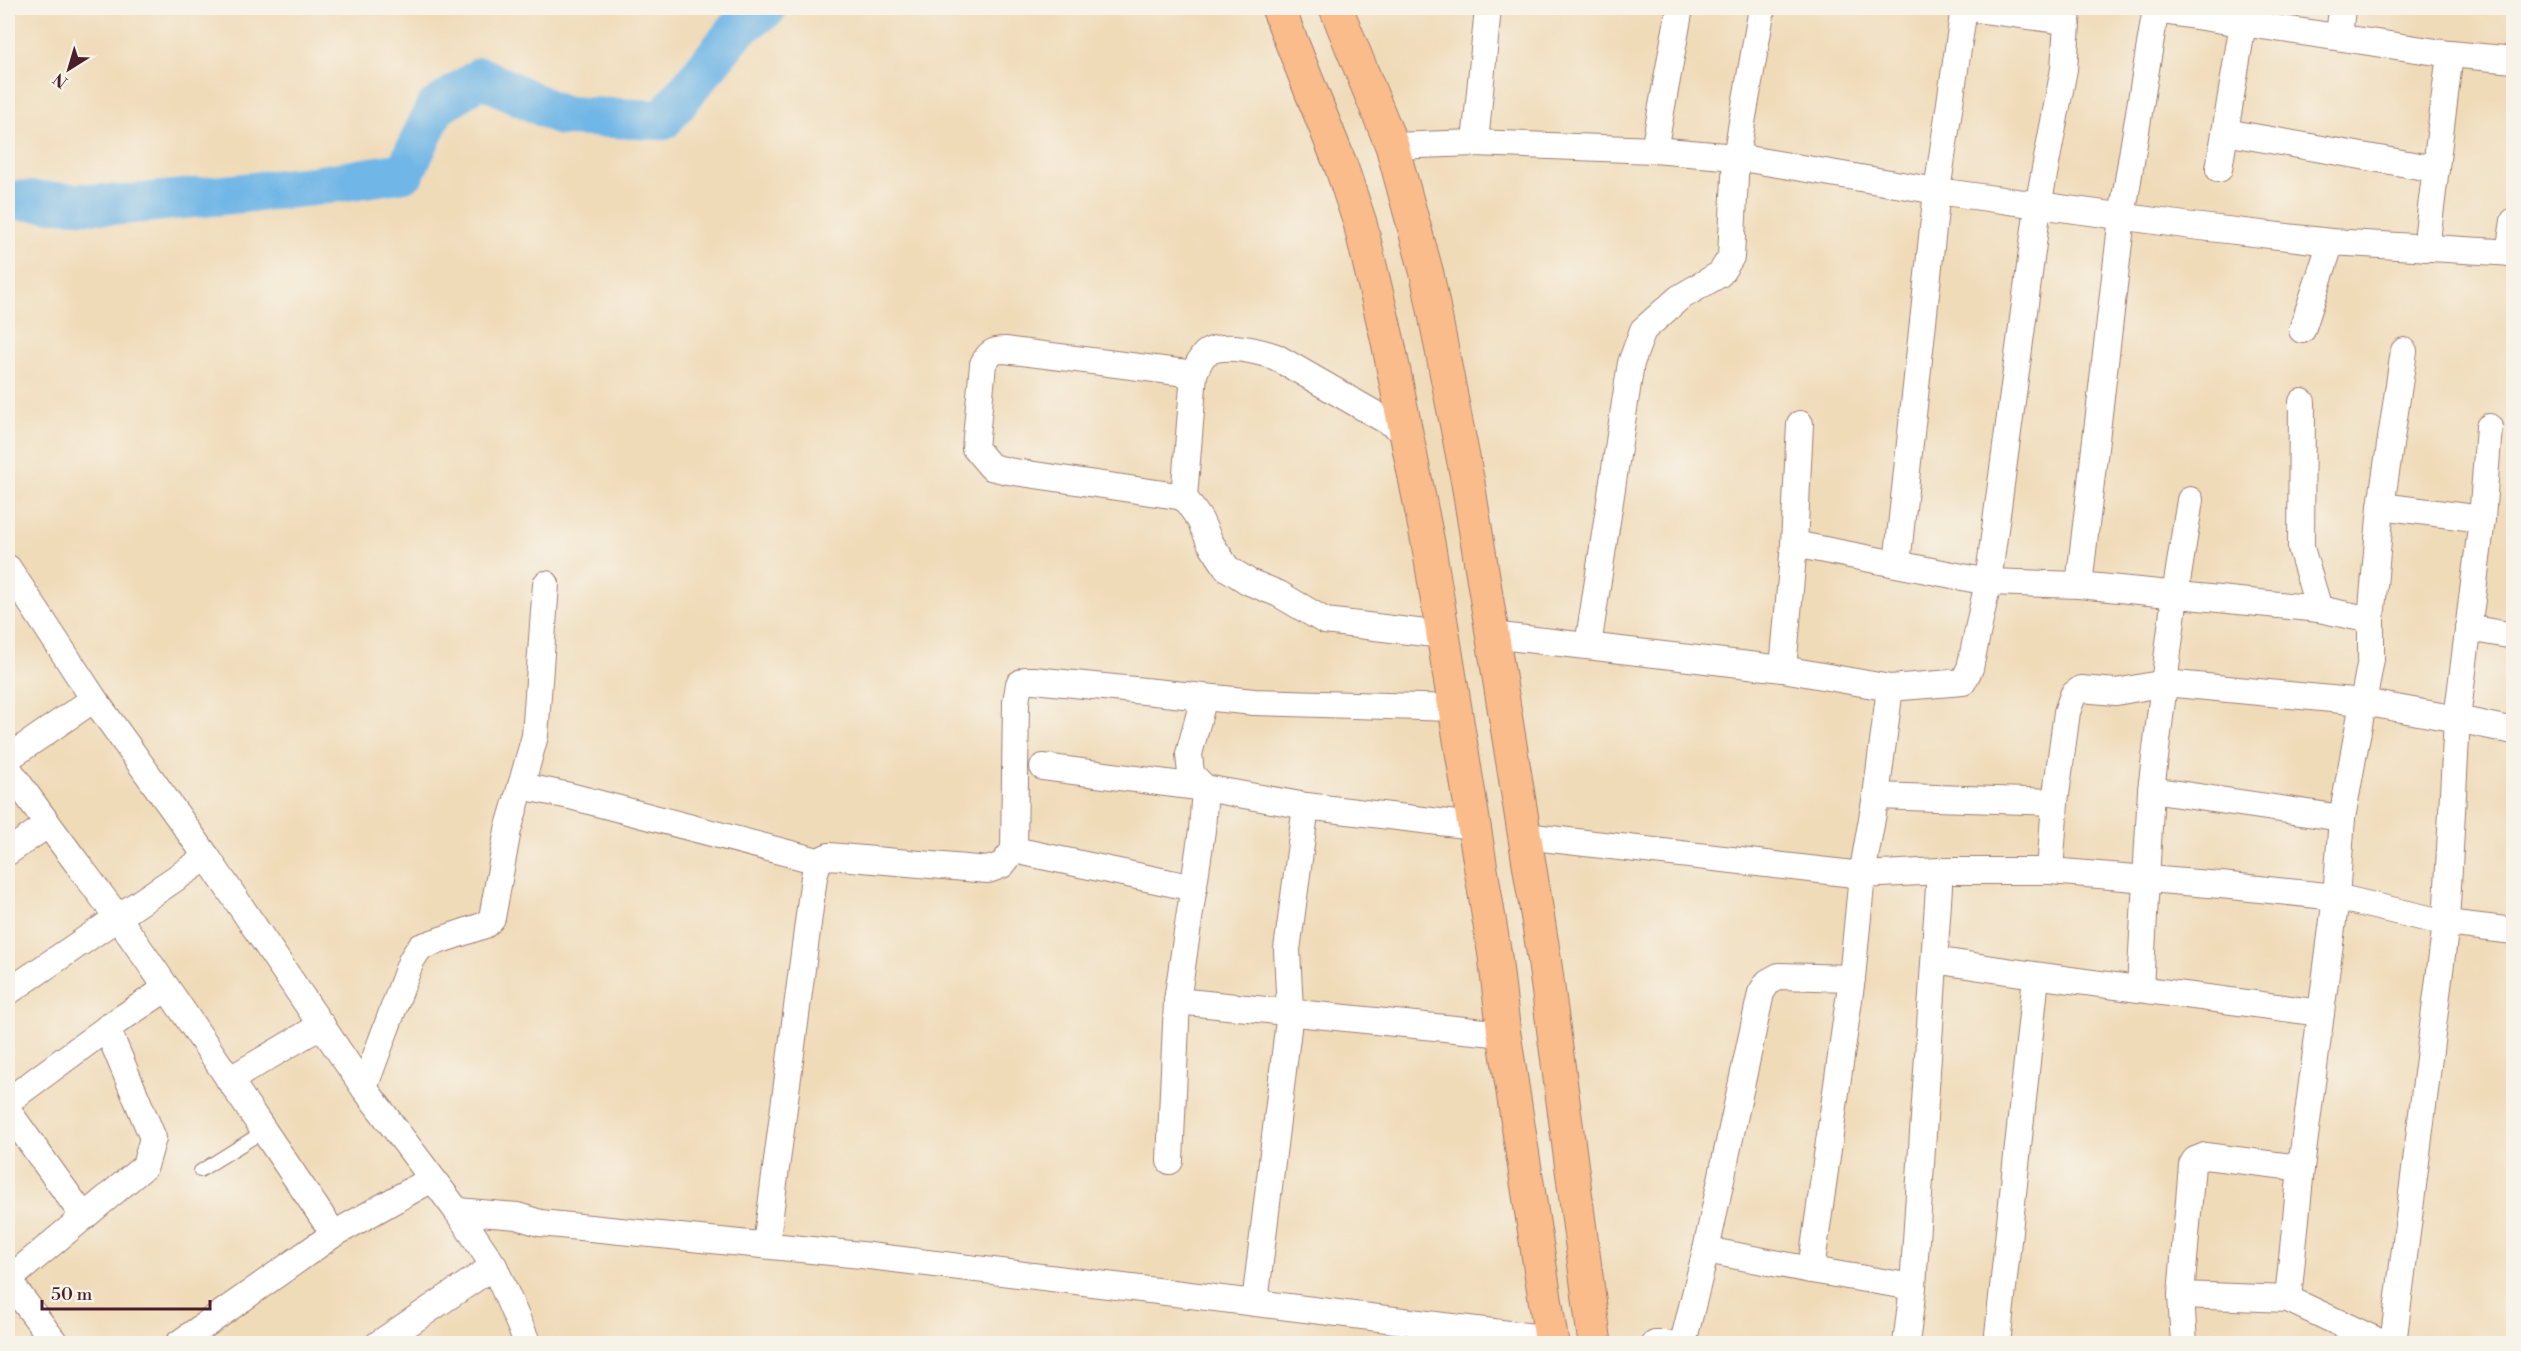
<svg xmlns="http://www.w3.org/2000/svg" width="2521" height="1351" font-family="'Libre Bodoni',serif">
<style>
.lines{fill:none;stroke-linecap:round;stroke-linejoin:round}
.river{stroke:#6fb6e6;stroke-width:40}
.service-casing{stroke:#9d7d72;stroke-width:14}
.minor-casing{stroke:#9d7d72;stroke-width:28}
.primary-casing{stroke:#9d7d72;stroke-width:35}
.service{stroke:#fff;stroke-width:12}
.minor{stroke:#fff;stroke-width:26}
.primary{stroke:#f9bc8a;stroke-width:33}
</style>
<rect width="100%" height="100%" fill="#f7f3e8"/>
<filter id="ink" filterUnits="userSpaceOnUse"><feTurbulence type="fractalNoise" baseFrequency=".0167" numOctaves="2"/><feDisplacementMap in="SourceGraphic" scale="12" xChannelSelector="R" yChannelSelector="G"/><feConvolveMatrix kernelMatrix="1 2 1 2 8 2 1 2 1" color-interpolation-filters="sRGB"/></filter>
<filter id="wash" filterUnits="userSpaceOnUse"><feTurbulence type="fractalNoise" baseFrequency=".008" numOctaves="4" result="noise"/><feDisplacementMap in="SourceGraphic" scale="24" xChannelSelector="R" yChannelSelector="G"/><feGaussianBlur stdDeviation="1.35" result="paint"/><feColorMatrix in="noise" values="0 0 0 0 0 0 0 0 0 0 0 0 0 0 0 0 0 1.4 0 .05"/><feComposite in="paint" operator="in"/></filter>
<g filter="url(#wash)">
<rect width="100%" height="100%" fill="#f0dbb9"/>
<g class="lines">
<path class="river" d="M8 200 123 205 313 186 405 172 435 108 481 77 562 116 663 120 738 28 767 8"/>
</g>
</g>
<g filter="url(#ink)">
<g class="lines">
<defs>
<path id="service" d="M200 1171 264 1131"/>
<g id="minor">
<path d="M1969 8 2066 21"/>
<path d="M2155 10 2450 54 2514 60"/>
<path d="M2339 37 2342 8"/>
<path d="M2225 132 2436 169"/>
<path d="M1475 143 1488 8"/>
<path d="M1392 146 1475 143 1654 150 1736 157 1937 191 2192 226 2331 242 2514 253"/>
<path d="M1654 150 1680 8"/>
<path d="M2219 169 2243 23"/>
<path d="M2426 248 2450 54"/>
<path d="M2509 253 2514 221"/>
<path d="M2302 330 2331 242"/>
<path d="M2489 427 2482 519 2457 719 2514 731"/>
<path d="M1406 432 1276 357C1259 351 1223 342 1206 353 1200 358 1197 367 1194 374L1184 497 1200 520 1210 542 1227 568 1249 582 1279 594 1325 621 1442 635"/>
<path d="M1184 497 1008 471 991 467 975 448 983 364C989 353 993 350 1005 350L1194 374"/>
<path d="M2381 506 2404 351"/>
<path d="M1794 544 1800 424"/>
<path d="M1897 564 1937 191 1964 8"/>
<path d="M8 568 94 699 207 857 364 1088 457 1211 494 1266 528 1344"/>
<path d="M2079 585 2122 217 2156 8"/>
<path d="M2371 620 2381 506 2482 519"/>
<path d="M2468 628 2514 636"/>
<path d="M1492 635 1783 669 1890 688 1876 796"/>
<path d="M1588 646 1631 363 1643 330 1679 298 1720 274 1731 257 1736 157 1762 8"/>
<path d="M1783 669 1794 544 1988 582 2079 585 2319 609"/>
<path d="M1890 688 1963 682 1970 668 1988 582 2038 206 2064 69 2068 8"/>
<path d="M8 758 94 699"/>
<path d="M1043 767 1205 788 1306 806 1473 826"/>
<path d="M8 768C43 819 81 868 118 918 192 1022 262 1129 334 1234"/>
<path d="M521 786 535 736 546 584"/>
<path d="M2151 790 2342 818"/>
<path d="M1525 836 1862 875 1876 796 2055 802"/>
<path d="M1014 850 1194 888"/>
<path d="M8 852 47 825"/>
<path d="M2050 871 2055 802 2067 712 2073 695 2081 689 2116 692 2165 683 2363 702 2457 719 2446 923 2514 931"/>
<path d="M1935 960C2063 981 2192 995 2321 1013"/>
<path d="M2140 988 2151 790 2175 595 2190 500"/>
<path d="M8 992 207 857"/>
<path d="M1177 1001 1504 1034"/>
<path d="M229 1080 322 1025"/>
<path d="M364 1088 411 961 420 947 485 925 492 918 508 830 521 786 570 796 818 861"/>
<path d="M8 1101 107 1028 167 988"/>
<path d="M8 1111 84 1217"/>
<path d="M1170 1161 1177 1001 1202 830 1205 788 1191 774 1189 754 1204 697"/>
<path d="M457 1211 517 1216 540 1223 861 1255 1551 1339"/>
<path d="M766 1245 814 877 818 861 829 856 988 870 1002 865 1014 850 1016 702 1019 684 1025 680H1034L1254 702 1453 708"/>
<path d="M1706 1250 1811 1270 1913 1287"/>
<path d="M1811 1270 1852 978"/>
<path d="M8 1280 145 1166 153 1138 107 1028"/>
<path d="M8 1280 56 1344"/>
<path d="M2181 1295 2288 1299 2384 1344"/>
<path d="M2288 1299 2301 1168 2336 897 2342 818 2371 659V620L2319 609 2301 548 2302 402"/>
<path d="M1255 1303 1290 1012 1287 950 1306 806"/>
<path d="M1683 1343 1706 1250 1761 993 1768 982 1779 976 1852 978 1862 875 1940 871H2050L2221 885 2336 897 2446 923 2393 1344"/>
<path d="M178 1344 334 1234 432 1179"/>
<path d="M378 1344 494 1266"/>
<path d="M1655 1344H1686"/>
<path d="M1906 1344 1913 1287 1940 871"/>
<path d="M1997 1344 2036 977"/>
<path d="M2184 1344 2181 1295 2192 1165 2195 1160 2205 1156 2301 1168"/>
</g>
<g id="primary">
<path d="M1278 8 1341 166 1360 223 1388 342 1429 548 1495 956 1504 1034 1552 1344"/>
<path d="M1336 8 1392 146 1427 274 1468 483 1544 957 1595 1344"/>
</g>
</defs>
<use href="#service" class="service-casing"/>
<use href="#minor" class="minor-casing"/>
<use href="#primary" class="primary-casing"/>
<use href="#service" class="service"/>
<use href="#minor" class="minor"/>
<use href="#primary" class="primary"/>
</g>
</g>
<rect width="2521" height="1351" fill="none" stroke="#f7f3e8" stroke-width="30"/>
<g transform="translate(69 69) rotate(217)" stroke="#f7f3e8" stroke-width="4.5" paint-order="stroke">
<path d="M0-4.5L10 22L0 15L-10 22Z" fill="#4a1f2b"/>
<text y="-9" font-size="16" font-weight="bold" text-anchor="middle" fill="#4a1f2b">N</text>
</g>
<path d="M42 1300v9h168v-9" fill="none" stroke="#4a1f2b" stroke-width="3"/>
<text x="51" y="1300" font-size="18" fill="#4a1f2b" stroke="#f7f3e8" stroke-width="4.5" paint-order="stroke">50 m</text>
</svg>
